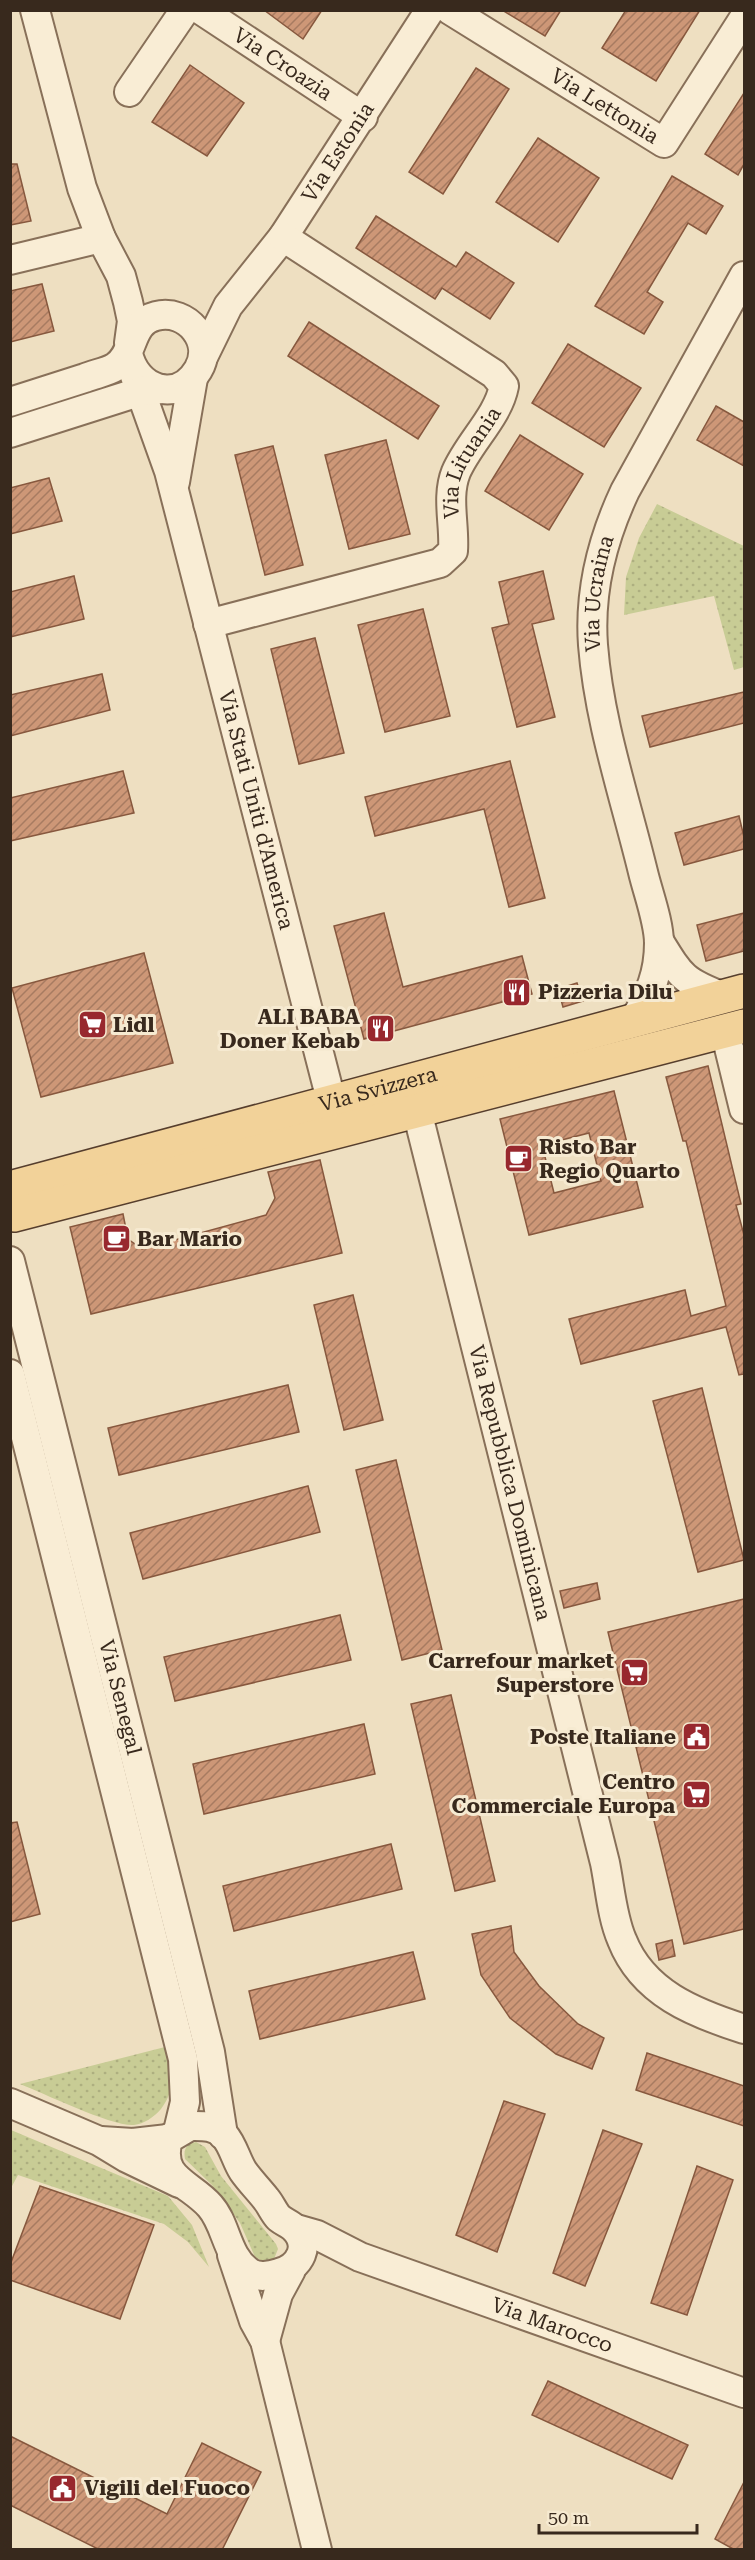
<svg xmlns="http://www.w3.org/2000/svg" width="755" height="2560" font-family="'Roboto Serif',serif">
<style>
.green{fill:url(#green-dots)}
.building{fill:url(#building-hatch);stroke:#87583e;stroke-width:1.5;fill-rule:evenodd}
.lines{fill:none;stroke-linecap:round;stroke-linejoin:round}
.minor-casing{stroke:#887059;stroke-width:32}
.major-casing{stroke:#563e2d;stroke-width:36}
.minor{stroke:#f9edd5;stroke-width:28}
.major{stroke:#f2d299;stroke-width:33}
.labels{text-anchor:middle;stroke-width:6;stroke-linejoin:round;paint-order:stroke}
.street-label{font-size:21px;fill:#38291d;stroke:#f6ead1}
.poi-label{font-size:21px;font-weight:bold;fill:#38291d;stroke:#f6ead1;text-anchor:start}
</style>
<defs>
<pattern id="green-dots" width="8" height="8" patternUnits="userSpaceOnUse" patternTransform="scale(1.5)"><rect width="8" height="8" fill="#c8cc95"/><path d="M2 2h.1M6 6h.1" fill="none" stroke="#adaf80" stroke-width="1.8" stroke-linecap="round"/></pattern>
<pattern id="building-hatch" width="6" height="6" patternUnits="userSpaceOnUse" patternTransform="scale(1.5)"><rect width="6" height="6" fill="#cd9777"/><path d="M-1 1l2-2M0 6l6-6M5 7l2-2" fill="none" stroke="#a77b61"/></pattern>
</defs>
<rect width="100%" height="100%" fill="#eedfc1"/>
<g class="green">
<path d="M657 504 744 546V667L734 670 714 596 624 615 626 577 639 538Z"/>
<path d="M165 2047C172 2070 177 2088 161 2109 154 2117 144 2124 134 2125 113 2127 43 2093 20 2084Z"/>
<path d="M11 2130 168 2196 192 2225 209 2267 188 2242 164 2224 18 2175 11 2188Z"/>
<path d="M196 2142 205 2147 221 2176 276 2244 278 2249 274 2259 264 2262 255 2257 240 2223 212 2185 185 2159C183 2149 187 2143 196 2142Z"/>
</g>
<g class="building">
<path d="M264 10H322L303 39Z"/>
<path d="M502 10H561L545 36Z"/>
<path d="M626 10H700L656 81 602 48Z"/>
<path d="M190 65 244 103 207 156 152 122Z"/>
<path d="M476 68 509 89 443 194 409 172Z"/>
<path d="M744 93V164L738 175 705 154Z"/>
<path d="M538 138 599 178 558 242 496 202Z"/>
<path d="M10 164H17L31 221 10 225Z"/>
<path d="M672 176 723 206 706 234 688 223 647 292 663 302 644 334 595 306Z"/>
<path d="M376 216 456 267 466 252 514 283 490 319 442 288 435 299 356 248Z"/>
<path d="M42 284 54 331 10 342V291Z"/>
<path d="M309 322 439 406 418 439 288 356Z"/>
<path d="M568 344 641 388 604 447 532 403Z"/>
<path d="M716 406 744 422V466L697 440Z"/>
<path d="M520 435 583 474 549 530 485 491Z"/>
<path d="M386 440 410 534 349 549 325 455Z"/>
<path d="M273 446 303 565 265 575 235 455Z"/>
<path d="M49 478 62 521 10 534V488Z"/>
<path d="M543 571 554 619 532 624 555 717 517 727 492 628 509 624 499 582Z"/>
<path d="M74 576 84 619 10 637V592Z"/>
<path d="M423 609 450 716 385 732 358 625Z"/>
<path d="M315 638 344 753 299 764 271 649Z"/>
<path d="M102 674 110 710 10 736V695Z"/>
<path d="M744 692V723L650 747 642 716Z"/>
<path d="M510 761 545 898 509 907 484 809 375 836 365 797Z"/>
<path d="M123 771 134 813 10 841V798Z"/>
<path d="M739 816 744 837V849L684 865 675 833Z"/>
<path d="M384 913 403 987 522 956 532 994 364 1039 334 926Z"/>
<path d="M744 913V951L706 961 697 925Z"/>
<path d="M144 953 173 1063 41 1097 12 988Z"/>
<path d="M577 983 583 1001 563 1007 558 989Z"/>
<path d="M708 1066 741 1204 736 1205 744 1235V1374L739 1375 726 1327 581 1364 569 1319 685 1290 691 1316 726 1306 686 1141H683L666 1077Z"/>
<path d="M614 1091 643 1207 529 1235 500 1119ZM589 1133 601 1181 554 1193 542 1145Z"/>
<path d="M320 1160 342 1253 91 1314 70 1227 123 1214 128 1239 142 1249 266 1215 275 1198 268 1172Z"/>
<path d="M353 1295 383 1420 344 1430 314 1305Z"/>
<path d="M288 1385 299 1432 119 1475 108 1428Z"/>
<path d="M702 1388 744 1560 698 1572 653 1401Z"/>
<path d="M396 1460 442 1650 402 1660 356 1470Z"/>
<path d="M308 1486 320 1532 143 1579 130 1533Z"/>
<path d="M597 1583 600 1599 564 1608 560 1591Z"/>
<path d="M744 1599V1929L684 1944 608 1632Z"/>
<path d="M340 1615 351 1660 175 1701 164 1657Z"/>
<path d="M451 1695 495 1881 455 1891 411 1704Z"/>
<path d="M364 1724 375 1774 204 1814 193 1764Z"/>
<path d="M17 1822 40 1914 10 1922V1823Z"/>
<path d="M391 1844 402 1889 234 1931 223 1886Z"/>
<path d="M511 1926 514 1952 539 1986 578 2024 604 2038 592 2069 556 2054 510 2018 481 1975 472 1934Z"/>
<path d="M672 1940 675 1956 659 1960 656 1944Z"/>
<path d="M413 1952 425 1999 260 2039 249 1991Z"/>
<path d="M647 2053 744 2086V2126L636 2090Z"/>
<path d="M504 2101 545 2114 497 2252 456 2235Z"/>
<path d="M603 2130 642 2144 585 2286 553 2273Z"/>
<path d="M697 2166 733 2180 687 2315 651 2303Z"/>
<path d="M40 2186 154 2225 120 2319 10 2280V2265Z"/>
<path d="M548 2381 688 2445 672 2479 532 2415Z"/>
<path d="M10 2436 167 2514 202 2443 261 2472 222 2550H100L10 2505Z"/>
<path d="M744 2482V2550H735L715 2539Z"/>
</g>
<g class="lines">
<defs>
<g id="minor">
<path d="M35 10 82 188 101 238 121 276 128 302 132 321 129 343"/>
<path id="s1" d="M201 10 363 117"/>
<path id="s2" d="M450 10 664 143 744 18"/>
<path d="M129 92 185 10"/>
<path d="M10 260 101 238"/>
<path id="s3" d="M203 357 228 306 283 237 430 10"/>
<path id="s4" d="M134 373 169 471 337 1123"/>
<path d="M10 402C35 394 60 386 85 378 95 374 107 372 115 367 136 354 128 323 156 316 187 308 215 342 198 370 177 405 135 389 128 353"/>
<path d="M10 433 142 391 161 389"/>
<path d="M175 482 193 378"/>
<path id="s5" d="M208 624 440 563 453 551C455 525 446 497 456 472 469 442 498 417 504 386L494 374 283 237"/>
<path d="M659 941C681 977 684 982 724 997"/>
<path id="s6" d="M634 1020C650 995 659 973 659 943 659 922 648 893 643 872 625 798 599 722 593 645 589 590 602 540 625 491L744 276"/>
<path d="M725 1031 744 1109"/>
<path id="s7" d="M412 1091 605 1863C610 1888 612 1917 622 1940 643 1993 694 2013 744 2029"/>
<path id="s8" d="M10 1261 210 2052 223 2135"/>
<path d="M10 1374 183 2059 185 2102 178 2131"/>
<path d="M10 2103 99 2141 127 2158 179 2183"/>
<path d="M190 2126C203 2126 214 2125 224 2135 233 2145 236 2160 243 2171 250 2181 259 2190 266 2199 271 2205 274 2213 279 2218 284 2222 290 2224 294 2228 312 2245 300 2267 279 2273 270 2276 257 2278 249 2272 226 2256 227 2225 210 2206 190 2183 157 2179 168 2139Z"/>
<path d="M101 2141 133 2143 168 2139"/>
<path id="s9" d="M296 2229 317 2235 360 2257 744 2393"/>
<path d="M232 2255 254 2321 265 2341 317 2550"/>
<path d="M265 2341 278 2294 291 2270"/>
</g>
<g id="major">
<path id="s10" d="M10 1188 744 991"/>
<path d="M14 1215 744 1026"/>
</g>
</defs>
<use href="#minor" class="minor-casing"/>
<use href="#major" class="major-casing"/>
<use href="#minor" class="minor"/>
<use href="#major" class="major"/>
</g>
<defs>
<symbol id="restaurant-square" viewBox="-11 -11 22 22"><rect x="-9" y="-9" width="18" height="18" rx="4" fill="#98282e" stroke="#f6ead1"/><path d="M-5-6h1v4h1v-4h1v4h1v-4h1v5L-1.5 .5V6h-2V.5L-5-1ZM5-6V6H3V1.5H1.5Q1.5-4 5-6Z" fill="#fff"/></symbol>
<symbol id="supermarket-square" viewBox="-11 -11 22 22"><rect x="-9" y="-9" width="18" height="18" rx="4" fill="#98282e" stroke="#f6ead1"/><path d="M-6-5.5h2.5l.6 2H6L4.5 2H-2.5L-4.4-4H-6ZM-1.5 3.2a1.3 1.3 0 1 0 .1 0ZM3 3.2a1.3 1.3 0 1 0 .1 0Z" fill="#fff"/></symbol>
<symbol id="cafe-square" viewBox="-11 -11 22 22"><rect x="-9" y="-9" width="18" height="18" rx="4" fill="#98282e" stroke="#f6ead1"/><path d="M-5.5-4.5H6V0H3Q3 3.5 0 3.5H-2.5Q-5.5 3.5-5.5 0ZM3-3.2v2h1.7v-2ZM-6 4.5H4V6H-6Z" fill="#fff"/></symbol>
<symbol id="civic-square" viewBox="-11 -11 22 22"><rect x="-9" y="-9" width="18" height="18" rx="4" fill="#98282e" stroke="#f6ead1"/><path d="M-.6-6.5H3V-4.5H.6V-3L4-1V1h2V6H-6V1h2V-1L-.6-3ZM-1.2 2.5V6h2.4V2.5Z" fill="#fff"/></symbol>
</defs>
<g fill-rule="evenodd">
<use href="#restaurant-square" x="500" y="976" width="33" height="33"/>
<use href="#supermarket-square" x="76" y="1008" width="33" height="33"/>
<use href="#restaurant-square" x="364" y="1012" width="33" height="33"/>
<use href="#cafe-square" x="502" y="1142" width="33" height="33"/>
<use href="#cafe-square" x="100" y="1222" width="33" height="33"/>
<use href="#supermarket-square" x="618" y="1656" width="33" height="33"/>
<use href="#civic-square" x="680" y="1720" width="33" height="33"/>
<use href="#supermarket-square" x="680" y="1778" width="33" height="33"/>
<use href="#civic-square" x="46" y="2472" width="33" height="33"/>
</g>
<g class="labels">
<g class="street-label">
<text dy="7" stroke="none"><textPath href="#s1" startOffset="98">Via Croazia</textPath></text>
<text dy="7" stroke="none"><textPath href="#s2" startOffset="182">Via Lettonia</textPath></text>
<text dy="7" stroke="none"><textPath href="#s3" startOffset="246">Via Estonia</textPath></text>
<text dy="7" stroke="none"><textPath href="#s5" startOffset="351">Via Lituania</textPath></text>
<text dy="7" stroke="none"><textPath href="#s6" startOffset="440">Via Ucraina</textPath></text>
<text dy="7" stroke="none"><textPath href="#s4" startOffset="454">Via Stati Uniti d'America</textPath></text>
<text dy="7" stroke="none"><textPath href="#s10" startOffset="381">Via Svizzera</textPath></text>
<text dy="7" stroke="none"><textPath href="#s7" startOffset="404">Via Repubblica Dominicana</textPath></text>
<text dy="7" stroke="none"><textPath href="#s8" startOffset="450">Via Senegal</textPath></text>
<text dy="7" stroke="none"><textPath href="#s9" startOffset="274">Via Marocco</textPath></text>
</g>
<g class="poi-label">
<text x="538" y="999">Pizzeria Dilu</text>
<text x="360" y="1024" text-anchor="end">ALI BABA<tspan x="360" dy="24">Doner Kebab</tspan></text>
<text x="113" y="1032">Lidl</text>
<text x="539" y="1154">Risto Bar<tspan x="539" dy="24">Regio Quarto</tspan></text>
<text x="137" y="1246">Bar Mario</text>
<text x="614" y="1668" text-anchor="end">Carrefour market<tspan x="614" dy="24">Superstore</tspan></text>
<text x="676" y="1744" text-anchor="end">Poste Italiane</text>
<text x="675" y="1789" text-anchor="end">Centro<tspan x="675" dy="24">Commerciale Europa</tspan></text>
<text x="84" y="2495">Vigili del Fuoco</text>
</g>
</g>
<rect width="755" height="2560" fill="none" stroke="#38291d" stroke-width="24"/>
<path d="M539 2524v9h158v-9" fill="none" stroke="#38291d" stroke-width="3"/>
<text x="548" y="2524" font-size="18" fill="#38291d" stroke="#f6ead1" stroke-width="4.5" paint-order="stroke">50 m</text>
</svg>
